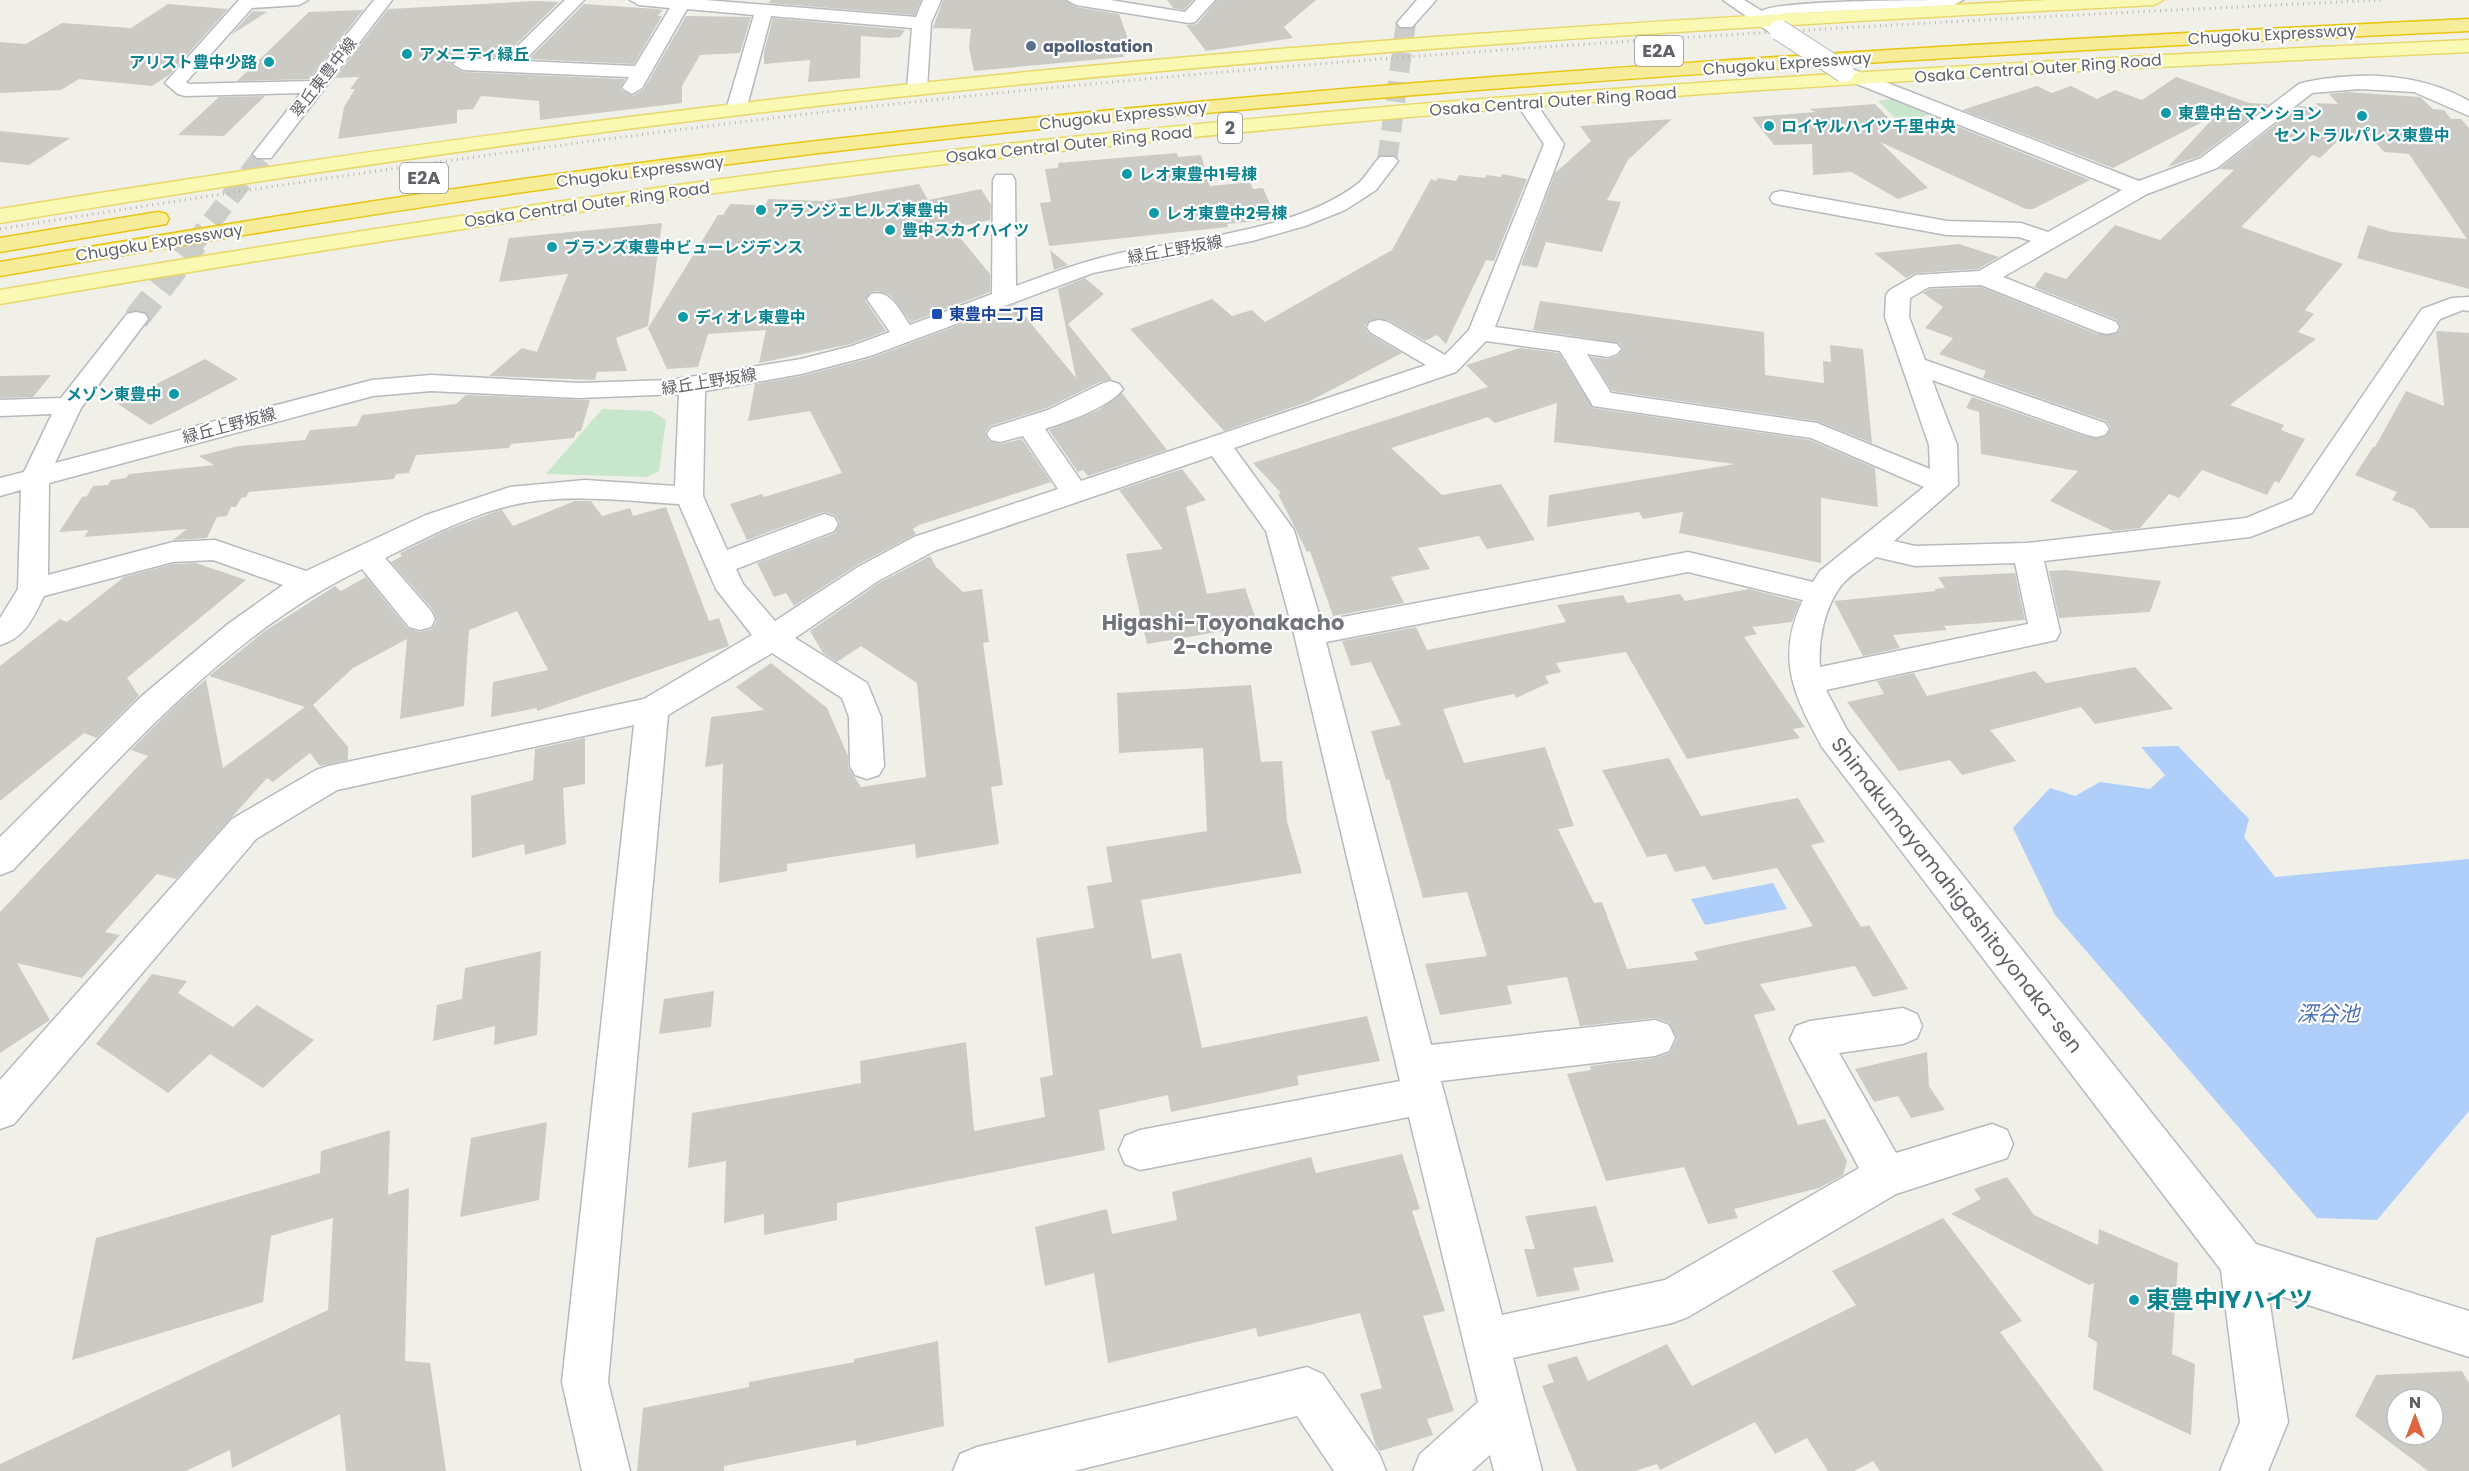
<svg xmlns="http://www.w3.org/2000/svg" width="2469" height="1471" font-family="Poppins,'Noto Sans JP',sans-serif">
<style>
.green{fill:#c7e6cc}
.water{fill:#afcef9}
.building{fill:#cccac5;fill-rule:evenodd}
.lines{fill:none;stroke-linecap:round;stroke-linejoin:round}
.minor-tunnel-far1{stroke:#ccccc8;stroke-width:20;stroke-dasharray:20 10;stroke-linecap:butt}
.minor-tunnel{stroke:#ccccc8;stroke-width:26;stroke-dasharray:26 13;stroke-linecap:butt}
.minor-casing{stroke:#b8b9be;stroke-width:3}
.major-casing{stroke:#e8d869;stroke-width:3}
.highway-casing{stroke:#e8c510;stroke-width:3}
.minor{fill:#fff;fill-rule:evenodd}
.major{fill:#faf9b4;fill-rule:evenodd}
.highway{fill:#f6ec9a;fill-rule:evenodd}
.rail{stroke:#b6b6b7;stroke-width:3;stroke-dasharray:1 4.5;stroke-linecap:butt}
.minor-bridge-casing{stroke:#b8b9be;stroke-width:22;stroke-linecap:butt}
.minor-bridge{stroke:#fff;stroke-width:20}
.service-dot{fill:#5c6f8a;stroke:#fff;stroke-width:2}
.culture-dot{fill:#0f9aa8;stroke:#fff;stroke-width:2}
.transit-dot{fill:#1a4fb4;stroke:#fff;stroke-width:2}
.labels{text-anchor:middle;stroke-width:4.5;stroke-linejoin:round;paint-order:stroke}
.far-street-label{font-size:16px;fill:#606267;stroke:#fff}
.far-service-label{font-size:16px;font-weight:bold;fill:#4e5e75;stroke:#fff;text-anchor:start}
.far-culture-label{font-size:16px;font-weight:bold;fill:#0d838f;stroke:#fff;text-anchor:start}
.far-transit-label{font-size:16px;font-weight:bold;fill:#164399;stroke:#fff;text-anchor:start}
.shield{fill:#fff;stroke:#909195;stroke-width:1.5}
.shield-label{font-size:18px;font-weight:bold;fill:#606267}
.street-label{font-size:20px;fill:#606267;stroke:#fff}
.neighbourhood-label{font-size:21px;font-weight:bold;fill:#717479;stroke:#fff}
.water-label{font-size:21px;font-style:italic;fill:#4f71b4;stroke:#fff}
.near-culture-label{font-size:24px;font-weight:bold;fill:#0d838f;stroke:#fff;text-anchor:start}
</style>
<rect width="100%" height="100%" fill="#f0f0e8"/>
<g class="green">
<path d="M1892 99 1930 114 1903 125 1878 101Z"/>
<path d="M602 409 652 411 666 420 659 471 647 477 546 474Z"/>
</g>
<g class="water">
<path d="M2178 746 2249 819 2244 837 2275 877 2469 859V1111L2377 1220 2317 1218 2055 915 2013 828 2050 788 2075 796 2100 782 2150 789 2165 775 2141 747Z"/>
<path d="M1773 883 1787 909 1705 925 1691 899Z"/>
</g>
<g class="building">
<path d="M771 0H921L915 15 768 3Z"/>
<path d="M943 0H1065L1076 7 1119 14 1131 47 1121 48 1124 57 974 71 969 48 971 29 933 28Z"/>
<path d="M1167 0H1193L1184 10 1173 8Z"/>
<path d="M1217 0H1316L1284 27 1293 38 1206 51 1186 25 1197 24Z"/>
<path d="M536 1 559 2 502 58 463 56 451 65 463 72 625 79 620 89 633 96 644 89 686 16 751 17 740 53 700 55 682 86V103L540 120 539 101 481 96 473 109 457 110V123L338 139 344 107 355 89H350L359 77 335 78 388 9Z"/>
<path d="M168 4 228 9 169 75 152 86 79 79 61 90 0 93V42L26 44 62 23 131 28Z"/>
<path d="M584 4 657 9 663 10 657 16H662L634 64 529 59Z"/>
<path d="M363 10 309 79 237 81 309 12Z"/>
<path d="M253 11 267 12 231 35Z"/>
<path d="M773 18 905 30 900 37 890 38 861 36 860 78 808 82 810 60 764 64V52Z"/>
<path d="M2176 77 2249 103 2269 104 2200 156 2168 167 2216 115 2113 168 1962 110 2037 86 2052 93 2071 86 2097 99 2115 90 2142 100Z"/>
<path d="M2348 92 2420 97 2433 109 2444 110 2451 119H2461L2469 128V289L2357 258 2368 225 2392 232 2467 239 2409 154 2384 152 2370 136 2345 134 2320 158 2312 155 2241 227 2343 264 2305 310 2314 314 2298 332 2316 339 2230 405 2284 425 2281 430 2305 439 2279 483 2275 481 2267 495 2202 470 2179 498 2169 494 2140 528 2113 531 2050 501 2078 471 1981 454 1979 412 1966 408 1972 397 2087 437H2105L2111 428 2106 421 1983 378 1986 371 1939 354 1953 338 1925 328 1943 307 1923 293 1930 289 1981 287 2097 334H2116L2121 328 2117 320 2034 287 2045 272 2066 279 2115 225 2160 240 2234 170 2219 169 2299 106 2320 108 2316 103 2338 104 2329 94Z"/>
<path d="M265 96 224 136 178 135 219 97Z"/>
<path d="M1875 104 1900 130 1936 118 2090 180 2033 209H2026L1880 142 1928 188 1898 199 1851 172 1813 175 1812 144 1774 145 1752 117 1816 112 1809 109Z"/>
<path d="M1672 119 1628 160 1607 200 1621 202 1602 252 1546 242 1537 268 1521 265 1555 173 1591 141 1580 126Z"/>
<path d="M0 131 70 138 29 165 0 162Z"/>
<path d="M1177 153 1178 157 1201 155 1210 186 1250 182 1253 189 1263 188 1277 219 1227 224 1228 227 1049 246 1040 203 1051 202 1045 169 1058 168V163Z"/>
<path d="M1502 174 1527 179 1494 261 1486 260 1446 344 1437 335 1425 341 1388 320H1370L1365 326 1368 333 1402 353 1310 401 1224 431 1130 329 1212 299 1232 316 1252 310 1265 322 1392 250 1431 179 1436 181 1438 178 1456 181 1459 175 1485 178 1487 175 1501 177Z"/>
<path d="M919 184 928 200 981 189 991 205 990 220 952 228 990 274V292L911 322 891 296 878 291 871 292 865 300 886 331 851 344 759 363 766 330 708 334 698 367 667 369 648 328 718 215H723L730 204 754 205 766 204 768 199 823 201Z"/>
<path d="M662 223 648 326 616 338 627 371 597 372 595 380 489 376 522 348 537 352 568 274 499 282 509 238Z"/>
<path d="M1959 244 1999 257 1978 269 1916 273 1906 278 1874 253Z"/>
<path d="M1050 250 1068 265 1054 270Z"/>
<path d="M1085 278 1104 294 1068 324 1112 379 1100 382 1047 408 990 426 985 433 989 441 1000 444 1022 439 1051 482 919 525 913 529 916 534 857 565 794 606 786 593 774 597 757 563 835 533 840 523 835 515 823 512 747 540 730 504 762 494 764 497 842 473 810 411 748 421 755 384 801 376 871 358 1015 304 1076 378 1058 289Z"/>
<path d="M1540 301 1764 332 1765 375 1824 383 1823 361 1831 362 1830 345 1863 349 1872 443 1817 421 1612 391 1591 357 1608 359 1618 356 1623 349 1619 343 1533 330Z"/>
<path d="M2436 331 2469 333V528H2430L2414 509 2392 500 2397 492 2355 475 2373 447H2375L2406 391 2444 406Z"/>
<path d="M1520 348 1559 353 1593 408 1810 440 1875 468 1878 507 1821 498V563L1679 533 1683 512 1643 519 1639 512 1547 527 1549 495 1735 464 1554 442 1557 403 1495 423 1488 417 1391 448 1442 495 1501 484 1535 540 1487 549 1479 536 1418 548 1430 569 1391 577 1404 603 1333 616 1310 551 1307 552 1278 494 1281 493 1253 463 1488 387 1466 365Z"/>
<path d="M205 359 238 379 150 425 118 404Z"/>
<path d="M51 375 33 397 0 398V376Z"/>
<path d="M1122 393 1167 450 1088 476 1083 470 1078 472 1049 430 1099 410Z"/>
<path d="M466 395 590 400 581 431 576 432 574 438 511 444 509 448 416 455 409 473 396 474 394 479 249 492 246 497 241 498 236 507H231L227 516 217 517 207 538 173 540 187 529 84 537 89 530 59 532 82 497 87 496 93 486 108 485 111 480 126 478 129 474 214 465 199 456 239 446 305 440 310 430 357 426 362 415 456 404Z"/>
<path d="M1182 469 1206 500 1186 507 1207 594 1245 588 1258 625 1147 644 1126 554 1163 549 1119 490Z"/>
<path d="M575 501H591L602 516 630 508 633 516 666 507 709 621 719 618 729 646 537 711V708L491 717 493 682 548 670 517 611 469 630 464 706 400 719 407 639 353 668 313 705 348 747V760L320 766 310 753 273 782 267 778 176 879 157 874 105 932 120 935 82 978 17 963 50 1020 0 1053V912L148 756 131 750 176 705 206 679 223 768 305 707 209 676 265 631 335 586 341 591 366 577 407 628 419 632 432 629 437 620 433 610 391 562 402 556 400 553 447 530 497 511 502 510 513 526Z"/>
<path d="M930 556 936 567 963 592 982 589 989 642 983 643 1003 785 991 787 999 844 916 858 915 844 787 864V871L719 883 723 764 705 767 711 717 764 710 736 687 771 663 827 708 848 756V767L861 787 926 777 917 683 861 646 837 662 823 653 810 631 879 583Z"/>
<path d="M196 563 246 580 127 678 139 696 97 738 84 733 0 801V666L60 619 67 622 124 577 173 564Z"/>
<path d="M2066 570 2161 581 2150 612 2059 618 2049 571Z"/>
<path d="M2015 573 2025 620 1944 626 1947 630 1893 635 1900 648 1863 656 1834 601 1936 591 1934 589 1945 588 1938 577Z"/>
<path d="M1749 589 1800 602 1792 622 1752 627 1757 634 1744 637 1805 727 1793 729 1800 738 1687 759 1626 652 1556 663 1561 672 1545 676 1549 683 1516 698 1514 694 1443 709 1464 763 1545 747 1574 826 1558 829 1594 903 1602 902 1627 969 1698 960 1694 952 1813 926 1777 868 1713 880 1705 866 1675 872 1666 854 1647 857 1602 770 1669 758 1701 816 1798 798 1825 842 1811 845 1861 927 1869 925 1908 989 1873 997 1855 966 1760 984 1776 1010 1754 1015 1798 1125 1825 1119 1847 1161 1843 1175 1819 1188 1734 1209 1738 1218 1708 1224 1684 1167 1606 1181 1567 1074 1591 1070 1590 1066 1655 1058 1670 1053 1677 1039 1670 1023 1655 1018 1580 1026 1567 977 1507 986 1512 1004 1440 1015 1425 964 1487 956 1467 892 1423 898 1389 779 1386 780 1371 731 1401 725 1371 662 1351 666 1342 641 1416 627 1427 650 1566 622 1557 605 1623 595 1627 603 1680 594 1685 601Z"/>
<path d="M2135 667 2173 709 2095 724 2081 707 1990 730 2016 761 1962 775 1950 760 1899 771 1847 702 1884 694 1877 681 1914 673 1927 696 2035 671 2046 683Z"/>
<path d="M1251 685 1261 762 1282 761 1287 821 1302 873 1141 900 1152 959 1181 953 1202 1048 1367 1016 1380 1061 1297 1076 1299 1085 1171 1112 1168 1095 1099 1110 1105 1150 837 1203V1220L764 1235V1214L724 1223 726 1161 688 1168 692 1113 861 1083 860 1061 966 1042 974 1131 1045 1117 1040 1078 1053 1075 1036 938 1094 928 1087 886 1112 882 1106 847 1207 831 1203 748 1119 753 1117 693Z"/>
<path d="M585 738V784L563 788 566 844 525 855 524 844 472 858 471 796 533 780 535 749Z"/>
<path d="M541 951 537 1035 494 1045 495 1026 433 1041 437 1005 462 999 465 968Z"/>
<path d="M152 974 187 981 178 993 233 1027 257 1005 314 1040 263 1088 210 1054 168 1093 96 1044Z"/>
<path d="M714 991 711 1027 659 1034 664 999Z"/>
<path d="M1927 1052 1929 1086 1945 1110 1911 1118 1898 1096 1874 1102 1855 1069Z"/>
<path d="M547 1122 539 1200 460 1217 471 1138Z"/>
<path d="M390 1130 388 1195 409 1188 405 1361 430 1363 446 1471H346L340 1414 232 1468 230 1450 186 1471H0V1464L328 1310 333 1218 271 1236 263 1302 72 1360 96 1238 320 1173 321 1151Z"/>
<path d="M1402 1154 1420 1209 1412 1211 1445 1311 1423 1316 1454 1411 1427 1419 1433 1435 1380 1451 1376 1446 1360 1394 1382 1388 1360 1313 1258 1337 1256 1328 1108 1363 1094 1273 1045 1286 1035 1227 1107 1209 1112 1234 1177 1220 1172 1192 1311 1157 1316 1173Z"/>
<path d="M2007 1177 2034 1215 2098 1245 2099 1229 2178 1263 2172 1354 2195 1364 2191 1435 2093 1389 2097 1342 2088 1337 2094 1283 2089 1285 1951 1214 1981 1199 1974 1189Z"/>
<path d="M1596 1206 1614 1262 1573 1268 1580 1290 1537 1297 1524 1249H1535L1525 1216Z"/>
<path d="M1943 1218 2022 1321 2000 1332 2104 1471H1880L1873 1461 1854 1471H1828L1807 1438 1775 1454 1755 1422 1660 1470 1657 1464 1635 1471H1577L1542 1386 1554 1382 1547 1365 1577 1356 1588 1381 1667 1344 1692 1386 1856 1305 1832 1271Z"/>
<path d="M938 1341 944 1426 856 1446V1440L724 1466V1471H637L643 1408 749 1387V1382L854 1362V1359Z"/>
<path d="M2462 1371 2469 1383V1471H2428L2355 1416 2376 1375ZM2397 1399H2433V1435H2397Z"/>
</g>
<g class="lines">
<g class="minor-tunnel-far1">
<path d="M1387 161 1406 23"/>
<path d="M193 245 264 154"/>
</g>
<path class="minor-tunnel" d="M136 319 195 243"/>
<defs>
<g id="minor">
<path d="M239 0H308L299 5 252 8 186 82 189 84 310 81 374 0H392L271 158H257L253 154 301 93 185 96 178 94 165 83Z"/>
<path d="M565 0H584L524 61 635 66 670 8 639 5 630 0H705L916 17 923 0H941L931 23 927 89 917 95 907 89 912 28 771 16 746 110 743 114H729L726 110 754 15 687 9 642 88 632 94 622 88 629 77 463 70 453 64 463 58 503 60Z"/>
<path d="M1067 0H1110L1185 12 1196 0H1215L1195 22 1189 23 1076 5Z"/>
<path d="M1417 0H1436L1412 27H1400L1397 23Z"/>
<path d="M1723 0H1744L1762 11C1775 0 1934 0 1963 0L1954 5 1781 14 1775 19 1788 30 1779 36 1772 34Z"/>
<path d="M1844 66 2139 181 2201 158 2299 84 2306 82C2360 71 2421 73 2469 101V116L2414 92 2359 89 2312 93 2217 168 2147 194 2003 277 2116 322 2119 327 2116 332 2107 334 2098 332 1981 285 1929 287 1910 298 1909 317 1925 360 2105 423 2109 429 2105 435 2096 437 2087 435 1932 380 1957 445 1958 485 1894 541 1915 546 2027 543 2246 518 2292 499 2422 309 2452 298 2469 297V311L2463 310 2440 319 2312 513 2250 537 2044 561 2060 632 2056 640 1826 690 1847 730 2256 1244 2469 1311V1357L2268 1292 2288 1422 2268 1471H2220L2240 1422 2221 1270 1822 747C1794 695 1775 658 1803 600L1688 572 1326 642 1431 1045 1655 1020 1669 1025 1675 1038 1669 1051 1655 1056 1441 1081 1502 1315 1665 1280 1859 1168 1790 1039 1796 1026 1810 1021 1903 1008 1917 1014 1922 1026 1917 1038 1903 1044 1839 1053 1896 1153 1992 1124 2007 1130 2013 1144 2007 1158 1896 1194 1688 1317 1672 1323 1513 1358 1542 1471H1494L1490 1455 1472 1471H1413L1420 1454 1478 1402 1409 1117 1140 1170 1125 1164 1119 1150 1125 1136 1140 1130 1400 1081 1294 634 1266 531 1212 456 934 551 878 581 795 638 867 683 881 717 884 766 879 775 867 779 855 775 850 766 849 717 842 698 772 653 668 715 608 1382 630 1471H582L562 1382 634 725 337 790 256 839 14 1124 0 1129V1080L232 819 316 770 328 766 644 699 752 635 716 589 679 504C625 501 566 493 513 505 468 515 426 538 385 558L431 611 435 619 431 627 420 630 409 627 362 569C223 636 118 761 13 870L0 875V837L143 695 228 624 283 585 213 560 173 562 44 596C33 618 25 638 0 645V618L18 589 21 490 0 496V478L24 472 52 414 0 416V400L61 398 127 314 136 312 145 314 148 319 81 408 55 463 372 380 431 375 579 383 671 380 801 359 852 346 890 332 867 299 871 294C891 289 899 310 910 325L992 294 993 180 996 175H1012L1015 180 1016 286C1049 274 1081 262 1116 254 1189 239 1301 230 1360 182 1367 175 1373 164 1380 157H1394L1398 161 1376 190 1345 210 1305 226 1252 241 1093 273 870 356 801 374 705 391 703 496 727 550 824 514 834 517 838 524 834 531 736 569 743 584 775 621 858 567 914 537 1058 489 1023 436 1000 442 991 440 987 434 991 428 1048 410 1101 384 1110 381 1119 384 1123 389C1110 407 1066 422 1045 429L1081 481 1426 365 1370 332 1367 327 1370 322 1379 320 1388 322 1445 355 1469 330 1544 144 1516 103 1519 99H1533L1564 144 1495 327 1617 344 1621 349 1617 354 1608 357 1587 354 1611 393 1817 423 1930 469 1929 445 1885 317 1886 295 1890 290 1916 275 1979 271 2031 241 2019 237 1947 235 1781 205 1773 203 1770 198 1773 193 1781 191 1947 221 2021 223 2048 232 2122 190 1837 76 1834 72 1837 68ZM1486 341 1560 351 1593 406 1811 438 1924 487 1820 571 1813 582 1688 552 1321 621 1294 530 1234 448 1456 372ZM431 391 579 398 679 394 675 486 585 480 510 487 426 515 306 571 215 540 173 542 48 575 49 483 373 396ZM1876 557 1915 566 2015 563 2028 624 1820 667C1818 641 1824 609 1840 587 1849 575 1865 566 1876 557Z"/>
<path d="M1307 1367 1323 1374 1379 1454 1386 1471H1334L1297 1416 1074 1471H953L960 1454 977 1447Z"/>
</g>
<g id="major">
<path d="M2047 0H2163L2154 5C1741 26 1328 51 916 95 610 127 304 172 0 223V209C303 160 607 116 912 84 1289 43 1668 19 2047 0Z"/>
<path d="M2469 40V52C1999 73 1530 99 1062 151 706 189 353 243 0 304V290C353 230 706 176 1062 138 1530 88 1999 62 2469 40Z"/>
</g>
<g id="highway">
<path d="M2469 19V31C1941 55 1414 87 889 145 591 178 295 225 0 276V262C295 212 591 165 889 133 1414 75 1941 44 2469 19Z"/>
<path d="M158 212 166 214 169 219 166 224 0 252V238Z"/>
</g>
</defs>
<use href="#minor" class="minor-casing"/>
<use href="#major" class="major-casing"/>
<use href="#highway" class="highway-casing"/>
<use href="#minor" class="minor"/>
<use href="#major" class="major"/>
<use href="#highway" class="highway"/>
<path class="rail" d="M0 229C329 176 658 128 989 94 1452 47 1916 22 2381 0"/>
<defs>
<path id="minor-bridge" d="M1779 30 1844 72"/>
</defs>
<use href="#minor-bridge" class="minor-bridge-casing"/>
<use href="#minor-bridge" class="minor-bridge"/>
</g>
<circle class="service-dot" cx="1031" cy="46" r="6"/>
<g class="culture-dot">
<circle cx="407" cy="54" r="6"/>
<circle cx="269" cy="62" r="6"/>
<circle cx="2166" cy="113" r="6"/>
<circle cx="2362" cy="116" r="6"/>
<circle cx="1769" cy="126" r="6"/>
<circle cx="1127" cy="174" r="6"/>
<circle cx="761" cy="210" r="6"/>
<circle cx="1154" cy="213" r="6"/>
<circle cx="890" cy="230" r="6"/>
<circle cx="552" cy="247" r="6"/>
<circle cx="683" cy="317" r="6"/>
<circle cx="174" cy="394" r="6"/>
<circle cx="2134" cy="1300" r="6"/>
</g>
<rect class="transit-dot" x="931" y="308" width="12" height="12" rx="3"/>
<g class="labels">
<g class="far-street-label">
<text transform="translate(2272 34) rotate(-3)" y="6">Chugoku Expressway</text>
<text transform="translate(1787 63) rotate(-4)" y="6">Chugoku Expressway</text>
<text transform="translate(2038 68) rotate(-4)" y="6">Osaka Central Outer Ring Road</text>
<text transform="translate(323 77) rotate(-52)" y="6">翠丘東豊中線</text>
<text transform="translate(1553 101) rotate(-4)" y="6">Osaka Central Outer Ring Road</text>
<text transform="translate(1123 115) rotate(-6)" y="6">Chugoku Expressway</text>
<text transform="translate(1069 144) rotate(-6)" y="6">Osaka Central Outer Ring Road</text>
<text transform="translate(640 171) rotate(-7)" y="6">Chugoku Expressway</text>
<text transform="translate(587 204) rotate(-8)" y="6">Osaka Central Outer Ring Road</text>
<text transform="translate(159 242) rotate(-9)" y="6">Chugoku Expressway</text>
<text transform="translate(1175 249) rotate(-10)" y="6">緑丘上野坂線</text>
<text transform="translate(709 381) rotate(-9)" y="6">緑丘上野坂線</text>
<text transform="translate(229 425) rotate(-15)" y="6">緑丘上野坂線</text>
</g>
<g class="far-service-label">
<text x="1043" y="52">apollostation</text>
</g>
<g class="far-culture-label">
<text x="419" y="60">アメニティ緑丘</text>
<text x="257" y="68" text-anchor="end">アリスト豊中少路</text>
<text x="2178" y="119">東豊中台マンション</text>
<text x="1781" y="132">ロイヤルハイツ千里中央</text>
<text x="2362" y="141" text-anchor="middle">セントラルパレス東豊中</text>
<text x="1139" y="180">レオ東豊中1号棟</text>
<text x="773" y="216">アランジェヒルズ東豊中</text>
<text x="1166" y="219">レオ東豊中2号棟</text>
<text x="902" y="236">豊中スカイハイツ</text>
<text x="564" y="253">ブランズ東豊中ビューレジデンス</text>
<text x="695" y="323">ディオレ東豊中</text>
<text x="162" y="400" text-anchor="end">メゾン東豊中</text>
</g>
<g class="far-transit-label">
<text x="949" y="320">東豊中二丁目</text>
</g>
<g class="shield">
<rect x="1635" y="36" width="48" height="30" rx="4.5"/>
<rect x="1218" y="113" width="24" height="30" rx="4.5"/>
<rect x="400" y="163" width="48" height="30" rx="4.5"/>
</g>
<g class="shield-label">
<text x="1659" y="57">E2A</text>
<text x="1230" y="134">2</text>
<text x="424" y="184">E2A</text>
</g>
<g class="street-label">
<text transform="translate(1957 895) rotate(52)" y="7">Shimakumayamahigashitoyonaka-sen</text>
</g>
<g class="neighbourhood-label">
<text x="1223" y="630">Higashi-Toyonakacho<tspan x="1223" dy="24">2-chome</tspan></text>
</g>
<g class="water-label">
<text x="2328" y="1021">深谷池</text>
</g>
<g class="near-culture-label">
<text x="2146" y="1308">東豊中IYハイツ</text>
</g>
</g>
<g transform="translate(2415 1417)"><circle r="28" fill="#ffffff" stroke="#bfc0c2" stroke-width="1.5"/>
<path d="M0-4.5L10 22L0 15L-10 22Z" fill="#de6541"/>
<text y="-9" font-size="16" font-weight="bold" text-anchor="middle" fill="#606267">N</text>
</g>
</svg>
